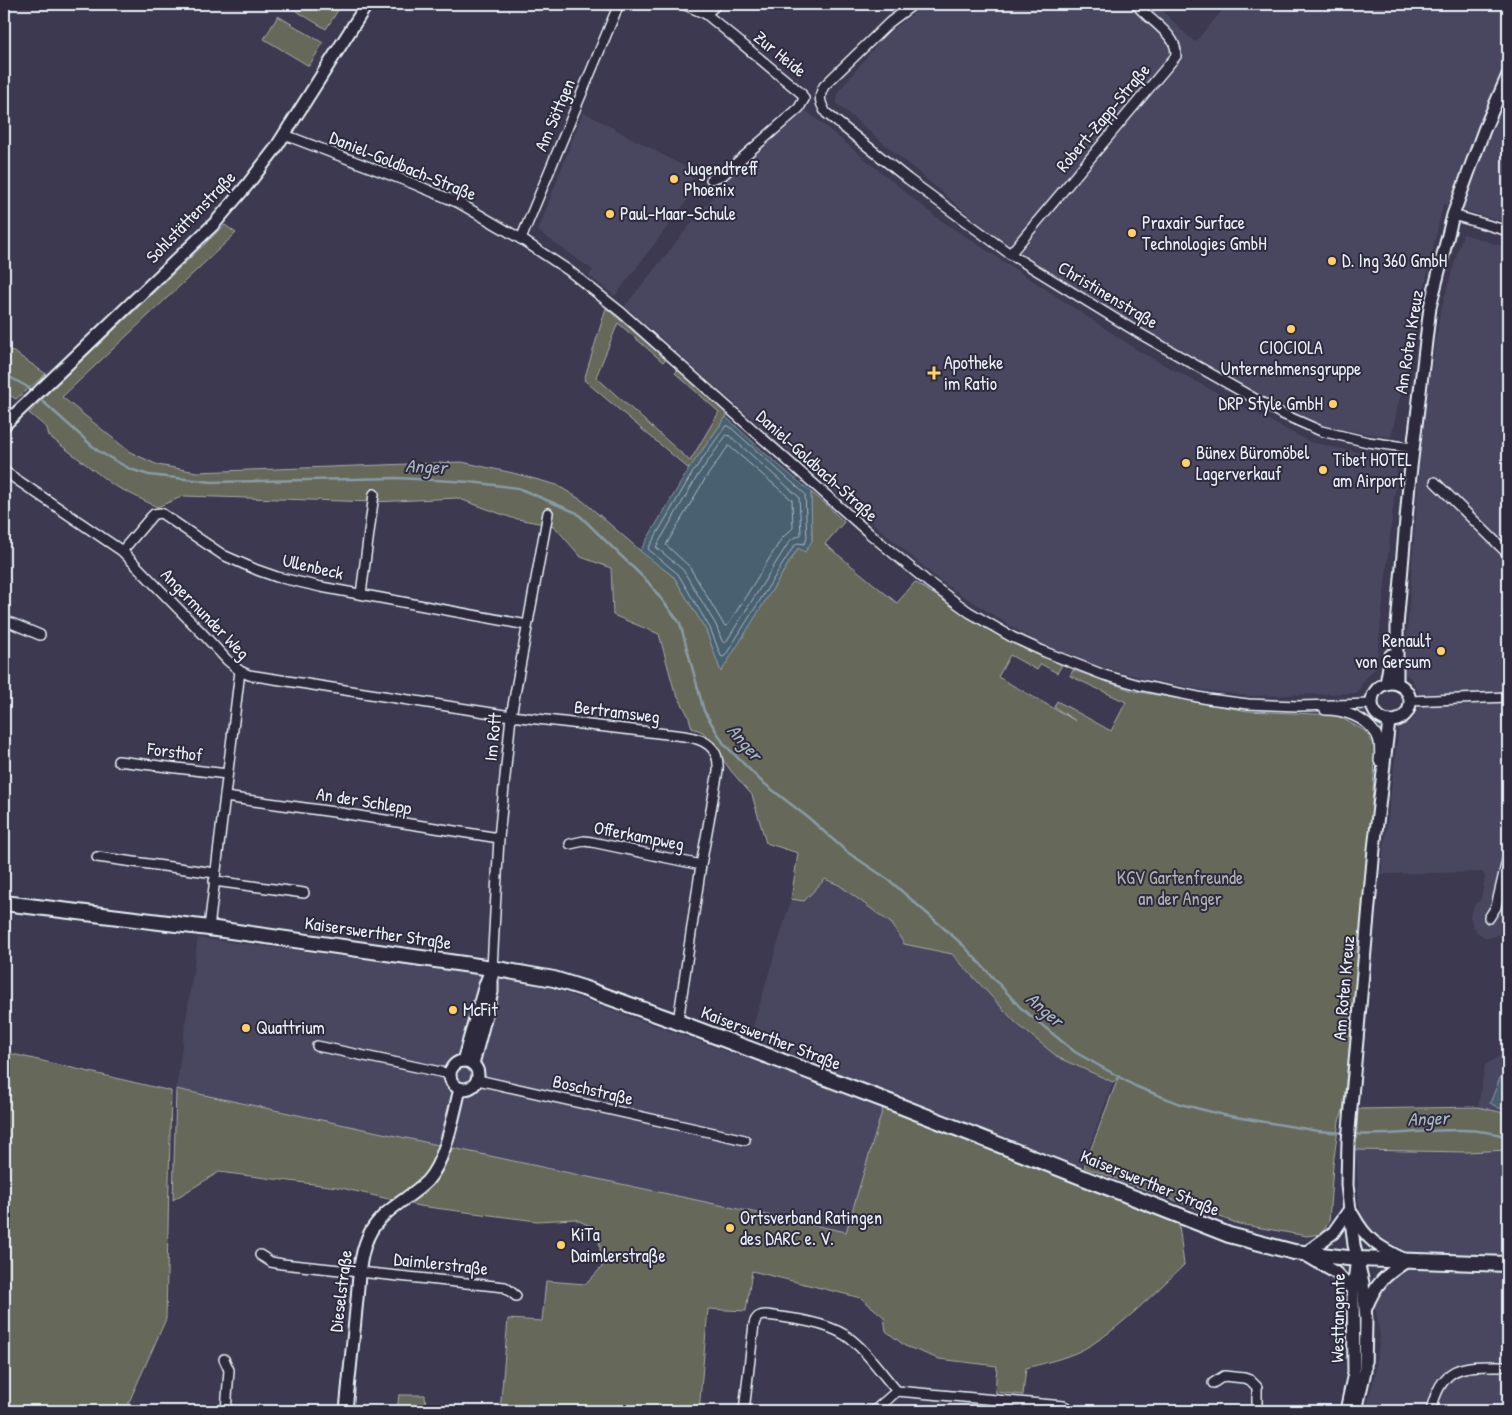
<svg xmlns="http://www.w3.org/2000/svg" width="1512" height="1415" font-family="'Patrick Hand',sans-serif">
<style>
.built{fill:#4a4760}
.green{fill:#66685a;stroke:#a7aca9}
.water{fill:#486170;stroke:#889ba6}
.lines{fill:none;stroke-linecap:round;stroke-linejoin:round}
.shore{stroke:#a8b7c2;stroke-width:1}
.stream{stroke:#889ba6;stroke-width:2.5}
.minor-casing{stroke:#e8f1f8;stroke-width:12}
.tertiary-casing{stroke:#e8f1f8;stroke-width:15}
.secondary-casing{stroke:#e8f1f8;stroke-width:18}
.minor{stroke:#2f2a3d;stroke-width:9}
.tertiary{stroke:#2f2a3d;stroke-width:11}
.secondary{stroke:#2f2a3d;stroke-width:14}
.poi-dot{fill:#ffd166;stroke:#2f2a3d;stroke-width:2}
.labels{text-anchor:middle;stroke-width:4;stroke-linejoin:round;paint-order:stroke}
.street-label{font-size:18px;fill:#e8f1f8;stroke:#2f2a3d}
.poi-label{font-size:18px;fill:#e8f1f8;stroke:#2f2a3d;text-anchor:start}
.park-label{font-size:18px;fill:#aeb3b1;stroke:#2f2a3d}
.water-label{font-size:19px;font-style:italic;fill:#a8b7c2;stroke:#2f2a3d}
</style>
<rect width="100%" height="100%" fill="#3d3950"/>
<filter id="ink" filterUnits="userSpaceOnUse"><feTurbulence type="fractalNoise" baseFrequency=".02" numOctaves="2"/><feDisplacementMap in="SourceGraphic" scale="10" xChannelSelector="R" yChannelSelector="G"/><feConvolveMatrix kernelMatrix="1 2 1 2 8 2 1 2 1" color-interpolation-filters="sRGB"/></filter>
<g filter="url(#ink)">
<g class="built">
<path d="M926 4H1157L1180 29 1195 42 1228 4H1508V223L1443 204 1391 437 1328 427 1279 411 1146 334 1012 251 837 104 838 92 883 37Z"/>
<path d="M805 110 936 217 1142 353 1310 442 1398 461 1376 668 1365 679 1357 693 1250 696 1196 689 1143 678 1094 665 1038 643 940 581 718 389 625 306 719 189 739 167Z"/>
<path d="M583 112 693 171 689 198 615 296 589 276 593 270 538 231Z"/>
<path d="M1463 234 1508 248V923L1501 934 1489 938H1486L1477 932 1473 926 1470 916 1475 904 1479 902 1481 898 1485 878 1483 872 1381 874 1399 728 1412 721 1419 707V694L1411 678 1404 673 1422 430 1440 313Z"/>
<path d="M825 879 839 885 892 924 904 944 952 954 1016 1023 1059 1058 1113 1082 1081 1169 902 1100 750 1037 791 899 804 901Z"/>
<path d="M198 938 472 973 551 988 883 1108 846 1232 176 1089Z"/>
<path d="M1508 1051V1114L1478 1107 1485 1065Z"/>
<path d="M1356 1150 1466 1152 1508 1150V1411H1366L1375 1374 1380 1336 1375 1303 1378 1295 1387 1281 1400 1274 1401 1248 1381 1239 1366 1226 1359 1206Z"/>
</g>
<g class="green">
<path d="M285 4H342L326 29Z"/>
<path d="M278 16 323 43 309 66 264 39Z"/>
<path d="M225 225 236 233 62 397 130 452 158 465 197 472 462 462 513 473 557 485 583 501 642 552 674 577 706 630 721 671 799 547 812 541 811 492 827 505 844 522 825 544 897 603 915 582 985 628 1062 665 1057 673 1041 664 1037 670 1010 655 998 677 1076 721 1054 707 1057 701 1111 731 1126 702 1070 676 1073 670 1134 691 1248 711 1336 715 1365 731 1376 747 1369 847 1343 1111 1339 1121 1333 1165 1329 1221 1326 1227 1320 1234 1307 1236 1239 1224 1084 1167 1118 1078 1113 1082 1059 1058 1016 1023 952 954 904 944 892 924 839 885 825 879 804 901 791 899 798 853 766 843 752 795 731 771 703 732 692 728 688 715 674 689 659 634 613 615 611 568 581 557 554 526 512 518 457 498 374 502 184 496 157 507 113 485 49 436 47 428 29 413 54 387Z"/>
<path d="M606 308 666 359 663 362 618 323 596 377 690 461 719 412 675 373 678 370 728 414 689 469 584 380Z"/>
<path d="M4 347 17 354 46 374 16 399 4 392Z"/>
<path d="M4 1052 171 1091 166 1319 125 1411H4Z"/>
<path d="M176 1089 846 1232 883 1108 1178 1217 1184 1265C1155 1292 1125 1324 1091 1345 1072 1357 1048 1362 1026 1368L1023 1395 995 1392 997 1366 939 1359 905 1346 886 1331 884 1317 861 1298 752 1271 746 1311 708 1309 699 1411H500L508 1319 542 1321 546 1281 586 1284 602 1267 598 1230 575 1219 537 1221 419 1206 337 1187 219 1172 173 1200Z"/>
<path d="M1478 1107 1508 1114V1150L1466 1152 1356 1150 1358 1109Z"/>
<path d="M399 1395H425L426 1411H397Z"/>
</g>
<g class="water">
<path d="M726 417 766 454 811 492 812 541 805 552 798 548 721 672 706 630 674 577 640 551 689 469Z"/>
<path d="M1508 1071V1110L1499 1108 1490 1103 1500 1078Z"/>
</g>
<g class="lines">
<g class="shore">
<path d="M726 426H729L805 494 807 539 804 544 798 543 794 546 725 656 723 657 721 656 710 628 678 574 648 549 693 472Z"/>
<path d="M727 435 730 436 799 497 801 534 800 536 793 538 789 542 726 642 724 643 722 641 716 625 683 570 656 547 698 475Z"/>
<path d="M729 446 792 500 793 528 782 538 728 625 726 626 724 625 689 566 666 545 705 479Z"/>
</g>
<g class="stream">
<path d="M4 374 26 386 33 392"/>
<path d="M39 398 98 451 130 469 149 475 212 482 397 478 471 482 518 488 577 513 648 582 680 623 704 711 724 744 761 781 810 819 847 852 889 880 963 945 1021 1008 1075 1052 1135 1086 1180 1104 1224 1115 1318 1131 1345 1133"/>
<path d="M1353 1134C1405 1138 1457 1121 1508 1137"/>
</g>
<defs>
<g id="minor">
<path d="M683 4 706 14 801 93 804 99"/>
<path d="M914 4 890 22 824 86C818 97 820 103 826 113L908 179 1010 254 1137 332 1280 413 1321 431 1368 442 1412 448"/>
<path d="M706 14 717 4"/>
<path d="M285 135 414 184 459 203 521 239 568 270 622 313 870 534 928 582 969 612 1012 637 1045 652 1104 675 1139 685 1208 699 1248 704 1298 706 1372 704"/>
<path d="M711 179 723 175 733 166 799 108 804 99"/>
<path d="M1453 215 1508 231"/>
<path d="M521 239 619 4"/>
<path d="M1010 254 1176 56C1176 52 1176 48 1174 44 1169 31 1146 17 1136 4"/>
<path d="M4 471 122 551 203 634 227 660 240 671 209 928"/>
<path d="M1435 482 1508 554"/>
<path d="M122 551 151 517 154 514 161 513 223 555 257 570 277 577 321 587 527 625"/>
<path d="M361 594 374 494"/>
<path d="M4 620 40 635"/>
<path d="M240 671 249 675 511 716 684 736C705 739 720 747 718 771L701 865 678 1022"/>
<path d="M1410 701 1508 697"/>
<path d="M1325 710C1344 710 1365 717 1376 734 1381 742 1380 753 1379 761"/>
<path d="M118 761 227 774"/>
<path d="M225 797 334 812 499 838"/>
<path d="M570 844 584 841 592 842 701 865"/>
<path d="M97 857 215 873"/>
<path d="M214 881 304 893"/>
<path d="M1489 918 1496 907 1508 856"/>
<path d="M492 968 499 838 511 716 548 513"/>
<path d="M317 1046 450 1074"/>
<path d="M478 1080 745 1140"/>
<path d="M260 1255 271 1262 282 1264 505 1287 516 1296"/>
<path d="M224 1359 229 1370 226 1411"/>
<path d="M1213 1383 1224 1376 1244 1378 1250 1380 1257 1387V1411"/>
<path d="M744 1411 754 1324C756 1317 759 1315 766 1315 790 1318 825 1322 845 1335 865 1348 881 1373 897 1391L1064 1406 1073 1411"/>
<path d="M874 1411 897 1391"/>
<path d="M1431 1411C1442 1362 1465 1366 1508 1366"/>
</g>
<g id="tertiary">
<path d="M4 425 215 223 248 184 275 149 367 4"/>
<circle cx="1391" cy="702" r="19"/>
<path d="M1386 684 1391 655"/>
<path d="M1397 684V626L1409 484 1430 307 1453 215 1484 130 1508 75"/>
<circle cx="464" cy="1075" r="14"/>
<path d="M463 1061 485 985 490 972"/>
<path d="M473 1064 492 992V968"/>
<path d="M1350 1209 1333 1233 1304 1254 1336 1273 1353 1290"/>
<path d="M1353 1215C1367 1242 1381 1248 1407 1261 1384 1276 1376 1283 1366 1308"/>
<path d="M346 1411C349 1377 353 1343 356 1309 359 1284 358 1254 371 1231 384 1209 409 1199 427 1181 446 1160 453 1116 460 1089"/>
<path d="M1346 1411 1354 1373 1353 1290 1356 1266"/>
<path d="M1356 1411 1365 1371 1366 1320 1363 1283 1354 1245 1347 1185 1348 1141 1374 849 1389 721"/>
</g>
<path id="secondary" d="M4 903 209 928 492 968 554 979 583 988 678 1022 895 1104 1229 1235 1294 1252 1357 1259 1508 1264"/>
</defs>
<use href="#minor" class="minor-casing"/>
<use href="#tertiary" class="tertiary-casing"/>
<use href="#secondary" class="secondary-casing"/>
<use href="#minor" class="minor"/>
<use href="#tertiary" class="tertiary"/>
<use href="#secondary" class="secondary"/>
</g>
</g>
<g class="poi-dot">
<circle cx="674" cy="179" r="5"/>
<circle cx="610" cy="214" r="5"/>
<circle cx="1132" cy="233" r="5"/>
<circle cx="1332" cy="261" r="5"/>
<circle cx="1291" cy="329" r="5"/>
<path d="M931.5 365.5h5v5h5v5h-5v5h-5v-5h-5v-5h5z"/>
<circle cx="1333" cy="404" r="5"/>
<circle cx="1186" cy="463" r="5"/>
<circle cx="1323" cy="470" r="5"/>
<circle cx="1441" cy="651" r="5"/>
<circle cx="453" cy="1010" r="5"/>
<circle cx="246" cy="1028" r="5"/>
<circle cx="730" cy="1228" r="5"/>
<circle cx="561" cy="1245" r="5"/>
</g>
<g class="labels">
<g class="street-label">
<text transform="translate(780 54) rotate(39)" y="6">Zur Heide</text>
<text transform="translate(555 115) rotate(-67)" y="6">Am Söttgen</text>
<text transform="translate(1103 118) rotate(-50)" y="6">Robert-Zapp-Straße</text>
<text transform="translate(403 166) rotate(22)" y="6">Daniel-Goldbach-Straße</text>
<text transform="translate(191 217) rotate(-46)" y="6">Sohlstättenstraße</text>
<text transform="translate(1108 295) rotate(31)" y="6">Christinenstraße</text>
<text transform="translate(1409 342) rotate(-81)" y="6">Am Roten Kreuz</text>
<text transform="translate(817 466) rotate(42)" y="6">Daniel-Goldbach-Straße</text>
<text transform="translate(313 567) rotate(13)" y="6">Ullenbeck</text>
<text transform="translate(205 614) rotate(46)" y="6">Angermunder Weg</text>
<text transform="translate(617 712) rotate(7)" y="6">Bertramsweg</text>
<text transform="translate(493 737) rotate(-84)" y="6">Im Rott</text>
<text transform="translate(175 752) rotate(7)" y="6">Forsthof</text>
<text transform="translate(364 801) rotate(9)" y="6">An der Schlepp</text>
<text transform="translate(639 836) rotate(11)" y="6">Offerkampweg</text>
<text transform="translate(378 933) rotate(8)" y="6">Kaiserswerther Straße</text>
<text transform="translate(1344 988) rotate(-85)" y="6">Am Roten Kreuz</text>
<text transform="translate(771 1038) rotate(21)" y="6">Kaiserswerther Straße</text>
<text transform="translate(593 1090) rotate(13)" y="6">Boschstraße</text>
<text transform="translate(1150 1183) rotate(22)" y="6">Kaiserswerther Straße</text>
<text transform="translate(441 1264) rotate(6)" y="6">Daimlerstraße</text>
<text transform="translate(341 1291) rotate(-83)" y="6">Dieselstraße</text>
<text transform="translate(1338 1318) rotate(-89)" y="6">Westtangente</text>
</g>
<g class="poi-label">
<text x="684" y="175">Jugendtreff<tspan x="684" dy="21">Phoenix</tspan></text>
<text x="620" y="220">Paul-Maar-Schule</text>
<text x="1142" y="229">Praxair Surface<tspan x="1142" dy="21">Technologies GmbH</tspan></text>
<text x="1342" y="267">D. Ing 360 GmbH</text>
<text x="1291" y="354" text-anchor="middle">CIOCIOLA<tspan x="1291" dy="21">Unternehmensgruppe</tspan></text>
<text x="944" y="369">Apotheke<tspan x="944" dy="21">im Ratio</tspan></text>
<text x="1323" y="410" text-anchor="end">DRP Style GmbH</text>
<text x="1196" y="459">Bünex Büromöbel<tspan x="1196" dy="21">Lagerverkauf</tspan></text>
<text x="1333" y="466">Tibet HOTEL<tspan x="1333" dy="21">am Airport</tspan></text>
<text x="1431" y="647" text-anchor="end">Renault<tspan x="1431" dy="21">von Gersum</tspan></text>
<text x="463" y="1016">McFit</text>
<text x="256" y="1034">Quattrium</text>
<text x="740" y="1224">Ortsverband Ratingen<tspan x="740" dy="21">des DARC e. V.</tspan></text>
<text x="571" y="1241">KiTa<tspan x="571" dy="21">Daimlerstraße</tspan></text>
</g>
<g class="park-label">
<text x="1180" y="884">KGV Gartenfreunde<tspan x="1180" dy="21">an der Anger</tspan></text>
</g>
<g class="water-label">
<text transform="translate(426 466) rotate(3)" y="7">Anger</text>
<text transform="translate(745 742) rotate(49)" y="7">Anger</text>
<text transform="translate(1045 1009) rotate(41)" y="7">Anger</text>
<text transform="translate(1428 1118) rotate(-2)" y="7">Anger</text>
</g>
</g>
<rect width="1512" height="1415" fill="none" stroke="#2f2a3d" stroke-width="20"/>
<rect x="10" y="10" width="1492" height="1395" fill="none" stroke="#e8f1f8" stroke-width="2" filter="url(#ink)"/>
</svg>
